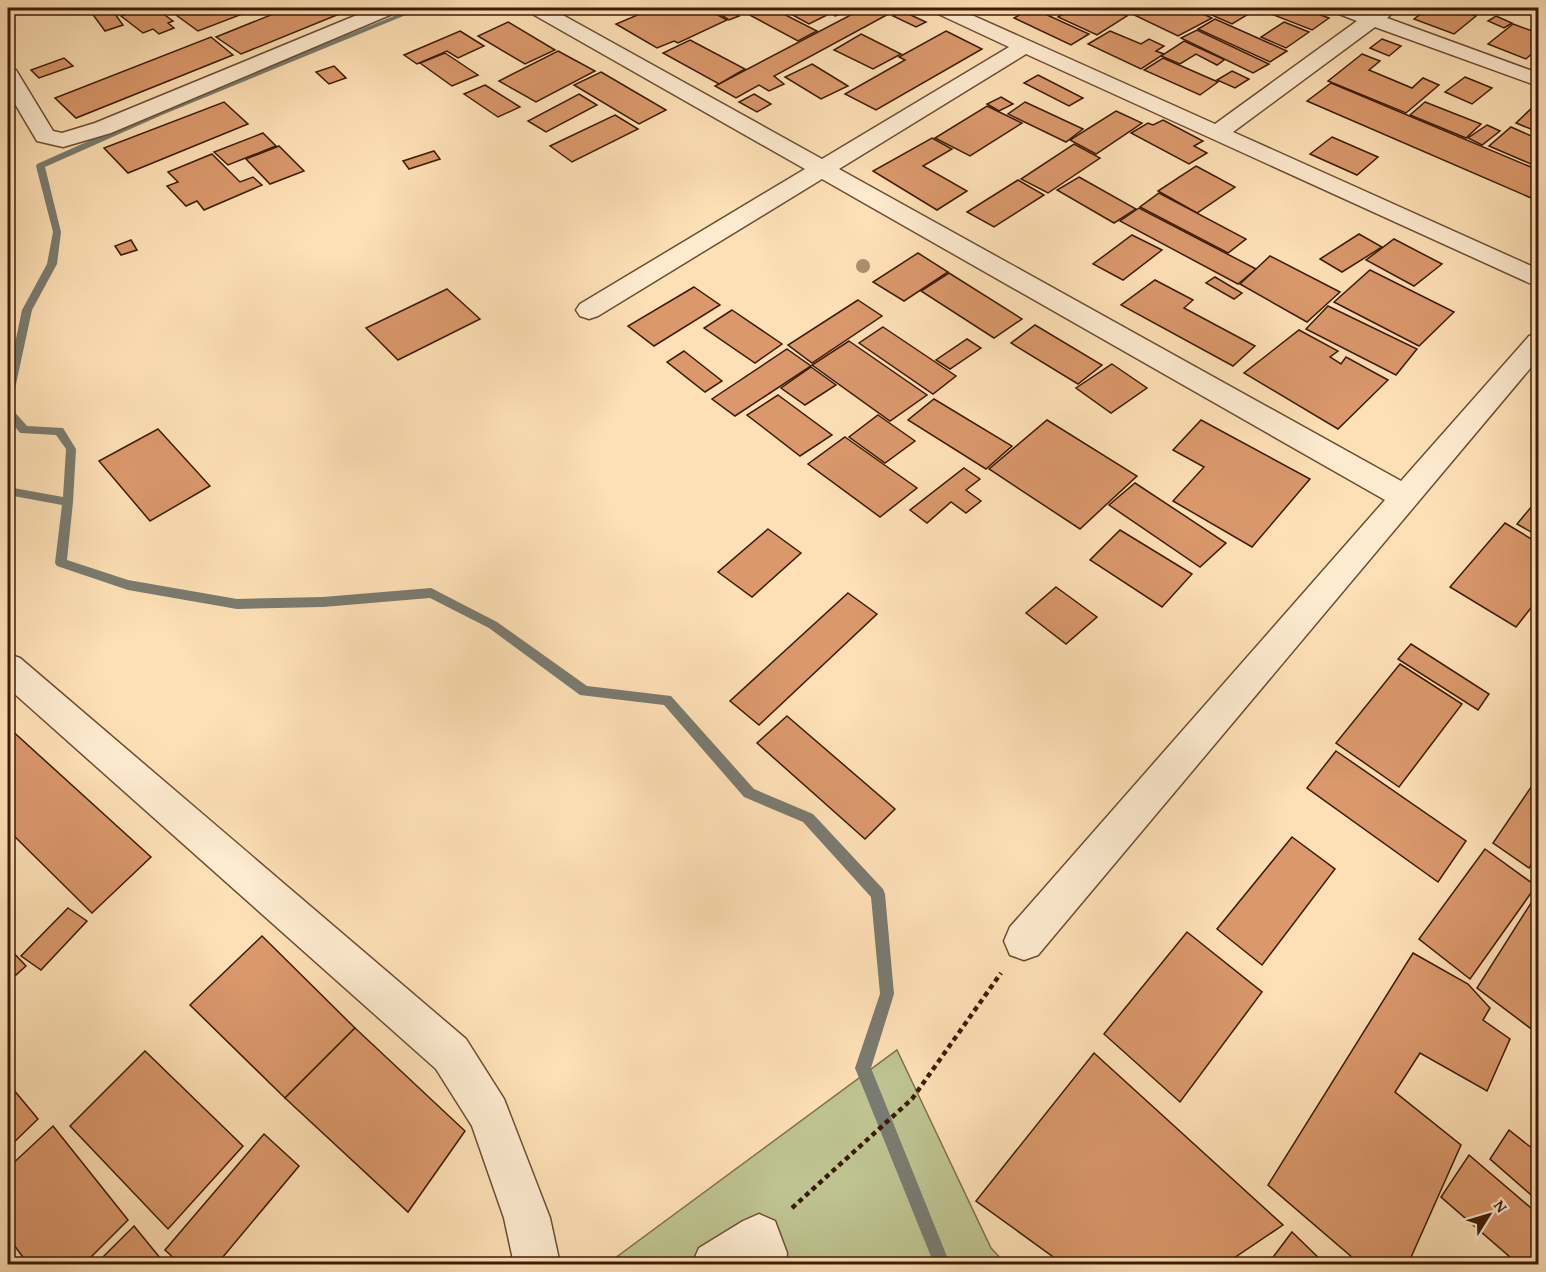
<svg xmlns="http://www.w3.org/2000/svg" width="1546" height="1272" font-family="'Gentium Book Plus',serif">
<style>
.green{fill:#bec390;stroke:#7d6f4b;stroke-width:1.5}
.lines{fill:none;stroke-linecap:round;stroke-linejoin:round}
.stream{fill:#7a7b70;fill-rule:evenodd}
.building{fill:#da986b;stroke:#3c1b06;stroke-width:1.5}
.street-casing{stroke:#6c4c32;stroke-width:3}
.path{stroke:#3c1b06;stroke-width:4.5;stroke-dasharray:5 4;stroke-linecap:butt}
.street{fill:#feebd0;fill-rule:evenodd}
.tree{fill:#a98f6c}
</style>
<rect width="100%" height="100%" fill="#fee0b6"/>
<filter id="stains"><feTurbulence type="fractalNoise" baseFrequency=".00333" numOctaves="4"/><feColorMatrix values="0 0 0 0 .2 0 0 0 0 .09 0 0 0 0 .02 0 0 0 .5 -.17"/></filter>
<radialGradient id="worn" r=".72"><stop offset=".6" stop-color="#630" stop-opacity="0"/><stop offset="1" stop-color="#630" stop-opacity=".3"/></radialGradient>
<path class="green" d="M897 1050 991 1248 1006 1264H607Z"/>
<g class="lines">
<g class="stream">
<path d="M414 8H423L162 115 45 167 61 232 57 264 32 310 13 398 8 401V377L22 310 47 264 53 232 36 166 37 164 156 111Z"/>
<path d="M8 408 12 409 27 426 63 428 76 449 73 502 67 560 128 580 237 599 323 597 431 588 435 590 497 622 587 686 671 696 754 789 813 814 883 889 885 894 894 994 871 1068 950 1264H934L855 1068 880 994 871 897 803 822 744 797 664 705 580 695 489 628 430 598 323 607 237 609 128 590 57 566 55 563 62 505 8 495V487L63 497 66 449 56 435 20 433 8 418Z"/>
</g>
</g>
<g class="building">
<path d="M107 8H138L115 14 123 25 105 31 91 12Z"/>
<path d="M143 8H155L173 21 168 23 174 28 159 34 153 29 143 33 121 16Z"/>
<path d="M185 8H258L198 31 172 12Z"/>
<path d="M288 8H354L241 54 216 37Z"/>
<path d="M654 8H705L727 20 678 43 674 41 657 48 616 24Z"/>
<path d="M710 8H726L739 16 729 20Z"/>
<path d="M757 8H772L817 31 798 41 746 13Z"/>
<path d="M796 8H860L835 16 831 13 809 24 789 13 798 9Z"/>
<path d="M864 8H887L894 11 774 76 784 84 769 91 759 85 736 98 715 86Z"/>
<path d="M1032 8 1089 34 1071 45 1014 18Z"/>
<path d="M1094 8H1107L1127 16 1097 35 1058 17 1072 9 1083 14Z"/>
<path d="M1137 8H1190L1212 18 1178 36 1128 12Z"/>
<path d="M1214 8H1242L1252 12 1232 24 1205 12Z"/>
<path d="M1256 8H1301L1329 18 1312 30Z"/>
<path d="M1429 8H1453L1476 16 1454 34 1414 19Z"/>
<path d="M902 11 926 22 916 27 893 16Z"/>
<path d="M1496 16 1512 23 1504 28 1488 21Z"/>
<path d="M1215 19 1287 51 1270 62 1198 29Z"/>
<path d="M508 22 555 50 525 64 478 36Z"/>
<path d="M1284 22 1309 32 1286 48 1261 37Z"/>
<path d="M1513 24 1538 33V48L1526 59 1488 44Z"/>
<path d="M1197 30 1269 64 1253 73 1181 38Z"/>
<path d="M460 31 484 46 458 58 447 51 417 64 404 55Z"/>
<path d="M946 31 982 49 876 110 845 94 905 60 899 57Z"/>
<path d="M1110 31 1141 44 1149 39 1164 46 1156 51 1164 54 1141 69 1088 44Z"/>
<path d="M861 34 901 54 873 69 834 50Z"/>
<path d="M211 37 233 55 76 118 55 98Z"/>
<path d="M1382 39 1401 46 1389 56 1370 48Z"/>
<path d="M690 40 745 69 719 84 663 53Z"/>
<path d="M1184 41 1221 58 1224 60 1217 65 1196 54 1180 64 1161 56Z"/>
<path d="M558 51 595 71 536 102 499 81Z"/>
<path d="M445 53 478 75 452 86 420 63Z"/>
<path d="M1362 54 1380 61 1369 70 1412 88 1423 78 1439 85 1406 113 1328 81Z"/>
<path d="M64 58 73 66 39 78 31 70Z"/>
<path d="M1163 58 1218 82 1200 95 1144 70Z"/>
<path d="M812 64 848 86 821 99 785 77Z"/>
<path d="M334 66 346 78 329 84 316 72Z"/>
<path d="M1232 71 1249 79 1235 88 1217 80Z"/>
<path d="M601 72 666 110 639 124 574 85Z"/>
<path d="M1038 75 1083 98 1069 106 1024 83Z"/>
<path d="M1465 77 1492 88 1472 104 1445 92Z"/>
<path d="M1331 83 1538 170V201L1307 101Z"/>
<path d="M485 85 520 107 498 117 464 94Z"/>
<path d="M579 94 597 105 546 132 528 121Z"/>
<path d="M754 94 771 104 757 112 739 102Z"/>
<path d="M1001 97 1013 104 999 111 987 104Z"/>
<path d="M224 102 248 124 128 173 104 148Z"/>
<path d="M1025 102 1083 129 1066 142 1008 114Z"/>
<path d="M1425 102 1481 124 1466 138 1410 115Z"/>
<path d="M1538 102V132L1516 123Z"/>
<path d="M987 106 1022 123 970 156 935 138Z"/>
<path d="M1116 111 1142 123 1096 154 1070 140Z"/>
<path d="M615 115 638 129 572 162 550 146Z"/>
<path d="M1163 120 1203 141 1194 146 1207 153 1189 164 1131 133 1148 123 1153 125Z"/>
<path d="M1487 125 1500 131 1482 145 1468 138Z"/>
<path d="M1511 127 1538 139V167L1489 146Z"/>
<path d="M263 133 276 146 228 165 214 152Z"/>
<path d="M1332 137 1378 157 1357 175 1310 154Z"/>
<path d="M932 138 952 149 923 166 967 191 937 210 873 171Z"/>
<path d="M1074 144 1100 158 1048 193 1021 179Z"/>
<path d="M279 146 304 171 270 184 246 159Z"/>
<path d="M434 151 440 159 409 169 403 161Z"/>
<path d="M212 154 240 182 253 177 262 185 204 210 197 201 186 206 167 186 178 182 168 172Z"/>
<path d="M1196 166 1235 187 1197 213 1158 191Z"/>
<path d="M1079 177 1136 209 1114 223 1057 190Z"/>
<path d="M1018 180 1044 195 994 227 967 212Z"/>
<path d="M1159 193 1246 239 1228 253 1140 207Z"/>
<path d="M1139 208 1256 269 1238 284 1120 221Z"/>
<path d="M1359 234 1382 247 1342 272 1320 259Z"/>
<path d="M1132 235 1162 250 1123 280 1093 264Z"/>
<path d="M1394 239 1442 264 1414 286 1366 260Z"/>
<path d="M131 240 137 250 121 255 115 246Z"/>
<path d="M918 253 948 272 904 301 873 282Z"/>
<path d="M1270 256 1340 292 1307 322 1240 284Z"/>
<path d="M1370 270 1454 312 1419 346 1334 302Z"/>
<path d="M949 273 1022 319 994 338 921 291Z"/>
<path d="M1215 277 1242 293 1234 299 1206 283Z"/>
<path d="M1155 280 1193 300 1184 308 1255 346 1233 366 1121 305Z"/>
<path d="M694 287 720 305 654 346 628 326Z"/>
<path d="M447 289 480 319 398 360 366 328Z"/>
<path d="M858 300 882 316 812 363 788 345Z"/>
<path d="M1328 306 1417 349 1396 375 1306 329Z"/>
<path d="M732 310 782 344 755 363 704 328Z"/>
<path d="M1035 325 1102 365 1078 384 1011 343Z"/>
<path d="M883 327 956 376 933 394 859 343Z"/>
<path d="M1299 330 1338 351 1330 357 1341 364 1346 357 1388 380 1338 429 1244 373Z"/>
<path d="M967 339 981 348 950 369 936 360Z"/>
<path d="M849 341 927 395 890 421 812 365Z"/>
<path d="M787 349 811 366 735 416 712 399Z"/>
<path d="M684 351 722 381 705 392 667 362Z"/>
<path d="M1112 364 1147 388 1111 413 1076 388Z"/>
<path d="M811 367 836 385 805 405 781 388Z"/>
<path d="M778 395 832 435 800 456 747 415Z"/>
<path d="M934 399 1012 446 986 469 908 420Z"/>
<path d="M878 415 915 441 885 463 849 437Z"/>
<path d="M1047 420 1137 476 1080 529 989 469Z"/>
<path d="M1201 420 1310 479 1252 547 1173 501 1204 467 1173 450Z"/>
<path d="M158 429 210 486 150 521 99 461Z"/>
<path d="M845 437 917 488 880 517 808 464Z"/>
<path d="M964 468 980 479 966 490 981 501 966 513 951 502 927 523 910 510Z"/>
<path d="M1135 483 1226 543 1200 567 1109 505Z"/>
<path d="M1538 499V536L1517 524Z"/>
<path d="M1505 523 1538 543V599L1516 627 1450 587Z"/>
<path d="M768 529 801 553 752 597 718 572Z"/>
<path d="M1120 530 1192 574 1162 607 1090 560Z"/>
<path d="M1056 587 1097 617 1066 644 1026 613Z"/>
<path d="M848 593 877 614 759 725 730 701Z"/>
<path d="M1411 644 1489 694 1478 710 1398 659Z"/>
<path d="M1400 664 1462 704 1399 787 1336 743Z"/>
<path d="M787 716 895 809 865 839 757 743Z"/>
<path d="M8 727 151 857 92 913 8 830Z"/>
<path d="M1336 751 1466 841 1438 882 1307 788Z"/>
<path d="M1538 777V854L1529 868 1493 843Z"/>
<path d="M1292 837 1335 869 1262 965 1217 929Z"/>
<path d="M1485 849 1536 886 1470 979 1419 939Z"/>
<path d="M1538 892V1034L1477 988Z"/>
<path d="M68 908 87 921 41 970 21 956Z"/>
<path d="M1187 932 1262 992 1180 1102 1104 1034Z"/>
<path d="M262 936 355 1028 285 1098 190 1005Z"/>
<path d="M8 947 26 966 8 982Z"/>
<path d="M1413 953 1468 984 1490 1008 1483 1020 1510 1039 1487 1091 1420 1053 1395 1092 1461 1145 1408 1264H1360L1268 1185Z"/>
<path d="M355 1028 465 1131 408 1212 285 1098Z"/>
<path d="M145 1051 243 1146 168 1229 70 1126Z"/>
<path d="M1094 1053 1283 1225 1225 1264H1063L976 1201Z"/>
<path d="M8 1083 38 1119 8 1148Z"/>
<path d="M53 1126 128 1220 84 1264H28L8 1237V1168Z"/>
<path d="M1509 1130 1538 1153V1201L1490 1159Z"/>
<path d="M264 1134 299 1166 217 1264H180L165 1250Z"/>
<path d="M1469 1155 1538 1214V1264H1518L1441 1197Z"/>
<path d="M134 1226 165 1264H96Z"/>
<path d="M1292 1232 1325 1264H1268Z"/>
</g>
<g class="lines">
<defs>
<g id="street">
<path d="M374 8H400L397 12 111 133 63 147 37 141 8 92V69L16 70 53 131 62 133 95 123Z"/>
<path d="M526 8H550L822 159 1009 47 934 12 931 8H956L1215 124 1357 21 1334 12 1331 8H1358L1370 12 1376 8H1398L1387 18 1538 73V86L1375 27 1233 132 1538 269V287L1026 54 839 169 1401 481 1529 336 1538 333V359L1038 955 1024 960 1010 955 1004 941 1010 927 1385 500 822 179 598 316 589 319 580 316 576 310 580 304 805 169 529 12Z"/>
<path d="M8 654 20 658 466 1039 504 1099 550 1218 560 1264H514L504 1218 472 1126 436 1069 8 688Z"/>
<path d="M759 1214 775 1221 787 1253 786 1264H692L699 1248 743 1221Z"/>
</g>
</defs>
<use href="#street" class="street-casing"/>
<path class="path" d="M792 1208 912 1099 1001 973"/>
<use href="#street" class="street"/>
</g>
<circle class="tree" cx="863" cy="266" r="7"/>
<rect width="1546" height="1272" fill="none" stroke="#fee0b6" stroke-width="30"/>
<rect x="9" y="9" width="1528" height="1254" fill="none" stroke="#3c1b06" stroke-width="3"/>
<rect x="15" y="15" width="1516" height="1242" fill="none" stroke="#3c1b06" stroke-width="1.5"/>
<g transform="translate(1489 1215) rotate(53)" stroke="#feebd0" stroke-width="4.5" paint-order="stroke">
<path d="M0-4.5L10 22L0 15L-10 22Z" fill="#3c1b06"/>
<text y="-9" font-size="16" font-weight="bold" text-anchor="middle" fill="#3c1b06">N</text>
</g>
<rect width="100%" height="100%" filter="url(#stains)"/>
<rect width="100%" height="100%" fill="url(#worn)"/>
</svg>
